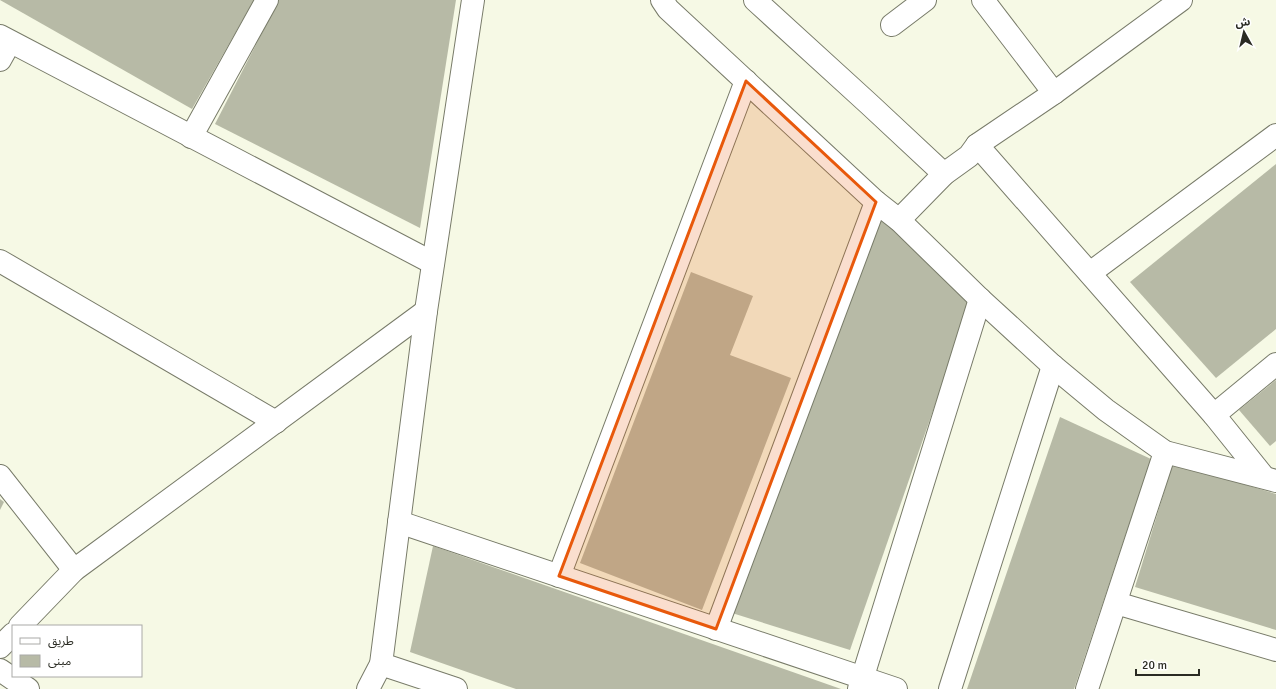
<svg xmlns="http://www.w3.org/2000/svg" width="1276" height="689" font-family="Signika,'Noto Sans Arabic',sans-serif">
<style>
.building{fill:#b7baa6}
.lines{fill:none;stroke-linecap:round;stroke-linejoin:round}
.minor-casing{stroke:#787b69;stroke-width:24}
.minor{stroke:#fff;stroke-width:22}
.marked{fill:#e8590c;fill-opacity:0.2;stroke:#e8590c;stroke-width:3;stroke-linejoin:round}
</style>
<rect width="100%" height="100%" fill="#f6f9e5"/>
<g class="building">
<path d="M0 0H254L192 109Z"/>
<path d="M279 0H456L420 228 215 124Z"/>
<path d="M1276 164V329L1216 378 1130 282Z"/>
<path d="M881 218 971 301 850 650 732 613Z"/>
<path d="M691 272 753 296 730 355 791 378 702 610 580 563Z"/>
<path d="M1276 380V441L1270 446 1239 410Z"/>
<path d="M1060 417 1151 459 1074 689H967Z"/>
<path d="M1173 463 1276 494V630L1135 587Z"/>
<path d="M0 499 4 502 0 510Z"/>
<path d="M433 546 841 689H516L410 652Z"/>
</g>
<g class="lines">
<defs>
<g id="minor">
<path d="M662 0 668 9 876 202 899 220 980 299 1053 366 1106 410 1165 452 1276 481"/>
<path d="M755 0 869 104 944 174"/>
<path d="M983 0 1054 93"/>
<path d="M892 25 925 0"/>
<path d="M0 36 433 263"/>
<path d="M0 60 10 42"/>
<path d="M191 137 267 0"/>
<path d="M977 145 1214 415 1263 476"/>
<path d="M899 220 944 174 969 156 977 145 1054 93 1181 0"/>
<path d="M0 261 276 422"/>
<path d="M1090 273 1276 135"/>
<path d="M1214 415 1276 364"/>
<path d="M0 476 74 570 426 311"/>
<path d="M399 522 896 689"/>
<path d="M559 576 746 81"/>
<path d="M1116 603 1276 650"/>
<path d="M20 626 74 570"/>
<path d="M716 629 876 202"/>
<path d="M0 647 13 634"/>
<path d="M381 664 456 689"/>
<path d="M0 670 28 689"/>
<path d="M368 689 381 664 426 311 473 0"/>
<path d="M859 689 980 299"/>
<path d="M950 689 1053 366"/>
<path d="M1087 689 1165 452"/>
</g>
</defs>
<use href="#minor" class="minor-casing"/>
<use href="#minor" class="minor"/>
</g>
<path class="marked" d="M746 81 876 202 716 629 559 576Z"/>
<rect x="12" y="625" width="130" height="52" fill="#ffffff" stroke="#aaaaa7"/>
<rect x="20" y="638" width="20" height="6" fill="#ffffff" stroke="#aaaaa7"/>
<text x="48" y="645" font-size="12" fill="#2a2b23">طريق</text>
<rect x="20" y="655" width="20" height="12" fill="#b7baa6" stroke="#aaaaa7"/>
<text x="48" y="665" font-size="12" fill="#2a2b23">مبنى</text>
<g transform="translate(1244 32) rotate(352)" stroke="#ffffff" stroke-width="3" paint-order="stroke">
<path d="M0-3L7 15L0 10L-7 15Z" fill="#2a2b23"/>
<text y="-6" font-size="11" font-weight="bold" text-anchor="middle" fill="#2a2b23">ش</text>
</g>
<path d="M1136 669v6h63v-6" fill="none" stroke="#2a2b23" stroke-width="2"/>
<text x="1142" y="669" font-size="12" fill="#2a2b23" stroke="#ffffff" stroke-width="3" paint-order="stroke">20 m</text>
</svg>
